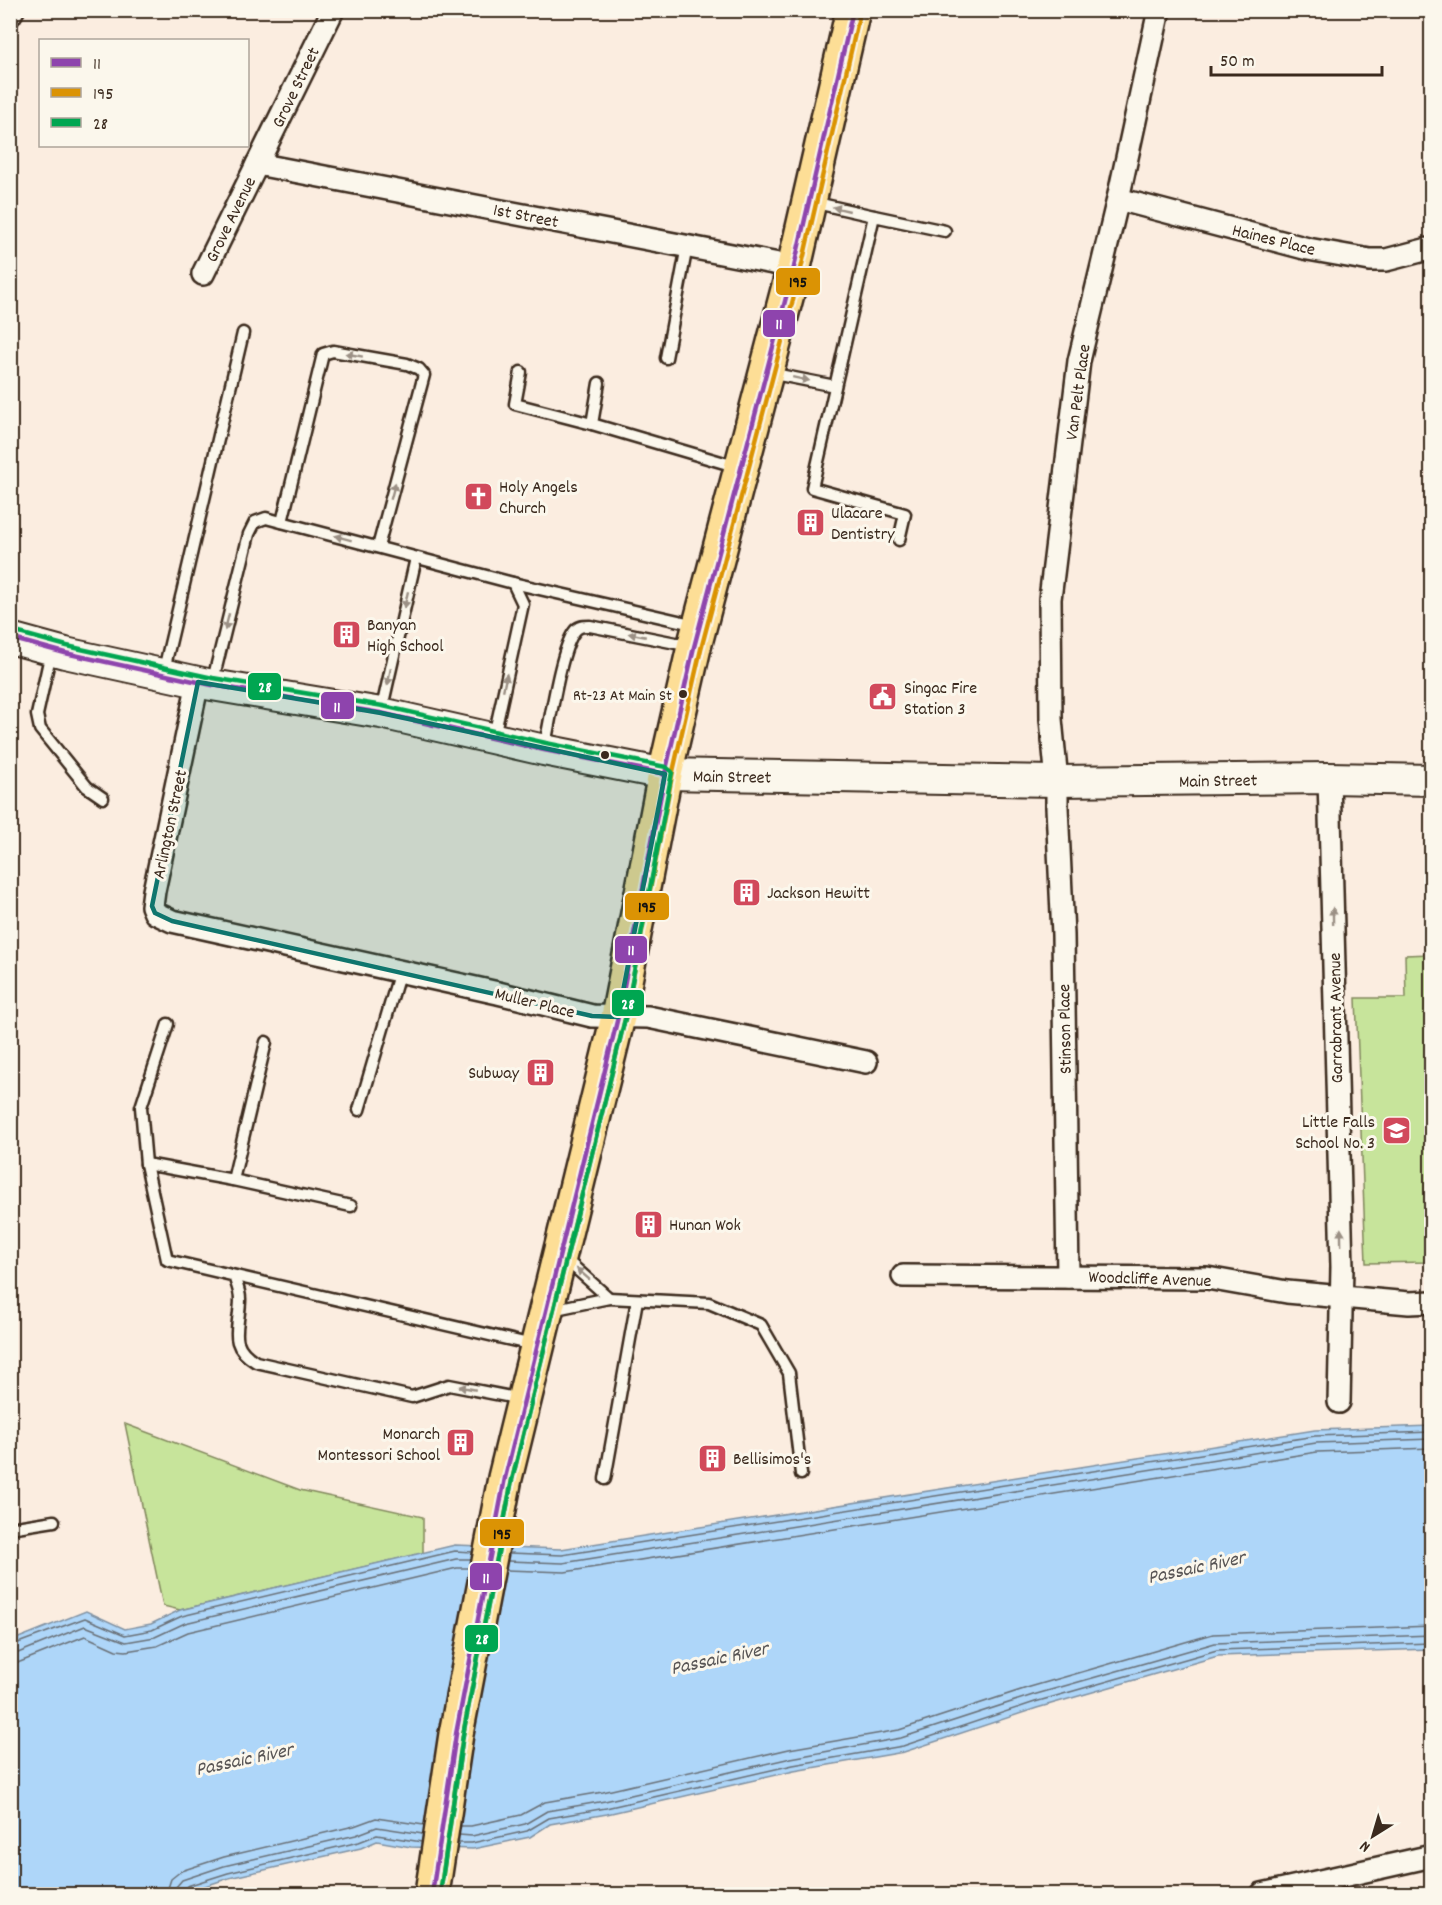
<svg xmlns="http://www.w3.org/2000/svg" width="1442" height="1905" font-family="Dekko,sans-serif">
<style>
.green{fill:#c7e49b;stroke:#81875c;stroke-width:1.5}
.water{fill:#aed6f9;stroke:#8091a1;stroke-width:1.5}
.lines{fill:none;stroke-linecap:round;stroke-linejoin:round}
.shore{stroke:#696f76;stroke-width:1.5}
.service-casing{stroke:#3b2a1e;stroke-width:15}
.minor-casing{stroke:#3b2a1e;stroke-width:26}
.secondary-casing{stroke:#3b2a1e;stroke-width:34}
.primary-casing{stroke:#3b2a1e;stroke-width:38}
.service{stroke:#fbf7ec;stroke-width:10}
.minor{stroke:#fbf7ec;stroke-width:21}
.secondary{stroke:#fbf7ec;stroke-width:30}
.primary{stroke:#fdde96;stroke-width:33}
.bus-1-casing{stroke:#fbf7ec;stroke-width:9}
.bus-2-casing{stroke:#fbf7ec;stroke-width:9}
.bus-3-casing{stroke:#fbf7ec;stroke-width:9}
.bus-1{stroke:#8e44ad;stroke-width:4.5}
.bus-2{stroke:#db9304;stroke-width:4.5}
.bus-3{stroke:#00a651;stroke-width:4.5}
.oneway{fill:#9b9085}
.marked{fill:#0f766e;fill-opacity:0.2;stroke:#0f766e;stroke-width:4.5;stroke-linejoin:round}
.bus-dot{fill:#3b2a1e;stroke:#fbf7ec;stroke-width:2}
.labels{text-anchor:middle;stroke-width:6;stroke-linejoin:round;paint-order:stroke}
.bus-label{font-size:16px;fill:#3b2a1e;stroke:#fbf7ec;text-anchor:end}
.street-label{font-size:18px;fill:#3b2a1e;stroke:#fbf7ec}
.poi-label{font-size:18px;fill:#3b2a1e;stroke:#fbf7ec;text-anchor:start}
.water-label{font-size:20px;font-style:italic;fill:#585555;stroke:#fbf7ec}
.line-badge{stroke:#fbf7ec;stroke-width:2}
.badge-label{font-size:16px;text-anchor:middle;font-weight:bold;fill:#fff}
.pale-badge-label{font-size:16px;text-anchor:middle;font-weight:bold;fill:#111}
</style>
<rect width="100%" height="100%" fill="#fbede0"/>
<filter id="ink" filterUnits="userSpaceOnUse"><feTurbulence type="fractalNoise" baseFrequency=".0167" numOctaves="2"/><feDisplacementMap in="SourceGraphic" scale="12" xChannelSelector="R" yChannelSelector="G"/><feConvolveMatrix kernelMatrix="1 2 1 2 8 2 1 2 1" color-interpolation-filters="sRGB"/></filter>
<g filter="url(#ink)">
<g class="green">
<path d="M1431 954V1262L1366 1263 1356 998H1406L1405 955Z"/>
<path d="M125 1424 300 1490 423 1517V1553L180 1610 163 1606Z"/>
</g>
<path class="water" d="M1431 1426V1649L1218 1656 1037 1708 904 1752 794 1771 607 1814 550 1824 530 1837 473 1849 411 1847 377 1841 361 1848 229 1878 181 1894H11V1641L86 1611 125 1629 151 1624 180 1610 455 1545 561 1549 1315 1430Z"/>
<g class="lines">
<g class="shore">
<path d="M509 1553 562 1555 1315 1436 1432 1432"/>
<path d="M508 1561 563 1563 1316 1443 1432 1439"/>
<path d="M506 1570 565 1572 1317 1452 1432 1448"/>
<path d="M10 1646 85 1618 125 1635 152 1630 182 1616 455 1551 473 1552"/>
<path d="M10 1654 18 1653 85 1626 126 1642 155 1637 185 1623 456 1559H471"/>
<path d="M10 1663 20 1662 85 1636 116 1650 126 1651 157 1646 188 1632 457 1568H469"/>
<path d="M460 1826H471L521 1815 545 1802 603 1792 789 1749 899 1730 1030 1687 1213 1634 1432 1626"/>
<path d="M459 1835 472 1836 525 1824 547 1811 605 1801 791 1758 901 1738 1033 1695 1215 1643 1432 1635"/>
<path d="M458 1843H472L527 1831 549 1818 606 1808 793 1765 903 1746 1035 1702 1217 1650 1432 1643"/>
<path d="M166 1894 171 1879 181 1871 224 1857 354 1826 376 1818 424 1825"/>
<path d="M175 1894 176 1887 182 1880 224 1866 356 1835 377 1827 423 1834"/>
<path d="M183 1894V1890L187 1886 228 1873 359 1842 377 1835 422 1842"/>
</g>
<defs>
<g id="service">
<path d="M812 202 874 216"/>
<path d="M666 358 687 246"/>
<path d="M521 372 515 404 592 424"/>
<path d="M769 373 835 386"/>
<path d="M599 383 592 424 738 467"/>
<path d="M282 522 323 354 333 351 407 364 419 369 424 375 378 547"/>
<path d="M899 540 905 514 812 488 874 216 945 231"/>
<path d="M513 583 696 625"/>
<path d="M51 652 37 715 40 729 87 787 103 798"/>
<path d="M163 674 243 333"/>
<path d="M212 684 249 534 255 522 266 518 513 583 523 604 494 736"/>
<path d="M381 712 416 558"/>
<path d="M544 749C550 724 560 651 574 632 578 626 583 626 590 626L691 646"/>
<path d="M266 1042 233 1180 146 1164 167 1260 533 1345"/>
<path d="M359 1110 400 971"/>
<path d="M146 1164 141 1107 168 1024"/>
<path d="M233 1180 351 1206"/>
<path d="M234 1276C236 1283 240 1291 240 1299 240 1327 226 1344 256 1362L412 1397 449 1385 521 1399"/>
<path d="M609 1298 709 1303 761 1325 789 1373 801 1474"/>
<path d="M551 1310 609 1298 564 1258"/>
<path d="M605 1479 637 1300"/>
<path d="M10 1528 54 1521"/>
</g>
<g id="minor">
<path d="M10 15 13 10"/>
<path d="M257 164 794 267"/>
<path d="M1118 199 1308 249 1370 260H1386L1432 248"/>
<path d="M203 274 333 10"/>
<path d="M198 682 154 891 152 906 155 913 172 921 498 993 592 1016 648 1017 866 1062"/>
<path d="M1329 778 1342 1267 1339 1402"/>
<path d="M903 1276 1207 1278 1287 1292 1409 1303 1432 1302"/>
<path d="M1068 1277 1063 935 1057 807V781L1051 719 1050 599 1079 361 1118 199 1159 10"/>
<path d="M1262 1894 1432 1856"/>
</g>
<path id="secondary" d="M10 638 65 653 212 685 381 713 544 750 665 774 1057 781 1329 778 1432 780"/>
<path id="primary" d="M432 1894 456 1734 505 1478 618 1017 665 774 694 647 794 267 853 10"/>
</defs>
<use href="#service" class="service-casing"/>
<use href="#minor" class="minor-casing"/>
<use href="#secondary" class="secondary-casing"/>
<use href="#primary" class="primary-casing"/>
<use href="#service" class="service"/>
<use href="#minor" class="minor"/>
<use href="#secondary" class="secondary"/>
<use href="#primary" class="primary"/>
<defs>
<g id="bus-1">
<path d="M10 638 65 653 212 685 381 713 544 750 665 774"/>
<path d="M432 1894 456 1734 505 1478 618 1017 665 774 694 647 794 267 853 10"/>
</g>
<path id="bus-2" d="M440 1894 463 1735 512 1480 625 1019 672 776 701 649 801 269 860 12"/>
<path id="bus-3" d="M12 631 67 646 213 678 383 706 546 743 666 767 672 772 625 1019 512 1480 463 1735 440 1894"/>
</defs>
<use href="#bus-1" class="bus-1-casing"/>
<use href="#bus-2" class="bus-2-casing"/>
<use href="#bus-3" class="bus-3-casing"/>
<use href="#bus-1" class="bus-1"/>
<use href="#bus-2" class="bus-2"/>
<use href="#bus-3" class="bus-3"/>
</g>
<defs><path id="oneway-solid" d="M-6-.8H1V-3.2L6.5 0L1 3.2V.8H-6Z" transform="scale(1.5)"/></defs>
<g class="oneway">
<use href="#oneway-solid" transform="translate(841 209) rotate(-167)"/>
<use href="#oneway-solid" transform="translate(354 355) rotate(-170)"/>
<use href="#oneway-solid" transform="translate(801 379) rotate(12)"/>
<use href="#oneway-solid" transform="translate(393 491) rotate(-75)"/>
<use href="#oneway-solid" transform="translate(343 538) rotate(-165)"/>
<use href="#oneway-solid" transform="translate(406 600) rotate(103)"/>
<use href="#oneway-solid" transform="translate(227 622) rotate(104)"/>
<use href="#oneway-solid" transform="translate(637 635) rotate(-169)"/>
<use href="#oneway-solid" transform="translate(389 677) rotate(102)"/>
<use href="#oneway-solid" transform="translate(505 682) rotate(-78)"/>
<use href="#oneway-solid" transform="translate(1333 916) rotate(-91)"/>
<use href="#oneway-solid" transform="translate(1341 1237) rotate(-91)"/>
<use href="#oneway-solid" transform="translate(583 1274) rotate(-139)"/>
<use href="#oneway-solid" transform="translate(467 1388) rotate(-169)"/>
</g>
</g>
<path class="marked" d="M198 682 381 713 665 774 618 1017 592 1016 172 921 155 913 152 906Z"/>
<defs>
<symbol id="church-square" viewBox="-11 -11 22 22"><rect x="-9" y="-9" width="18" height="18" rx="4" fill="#d1495b" stroke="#fbf7ec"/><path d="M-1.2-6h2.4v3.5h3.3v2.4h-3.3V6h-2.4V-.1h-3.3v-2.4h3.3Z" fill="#fff"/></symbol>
<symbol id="building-square" viewBox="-11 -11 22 22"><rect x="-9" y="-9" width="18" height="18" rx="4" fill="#d1495b" stroke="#fbf7ec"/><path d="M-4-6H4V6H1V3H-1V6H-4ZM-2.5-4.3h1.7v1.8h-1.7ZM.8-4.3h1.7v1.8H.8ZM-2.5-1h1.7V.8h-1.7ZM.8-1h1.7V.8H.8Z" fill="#fff"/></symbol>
<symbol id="civic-square" viewBox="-11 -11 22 22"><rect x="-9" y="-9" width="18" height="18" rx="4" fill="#d1495b" stroke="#fbf7ec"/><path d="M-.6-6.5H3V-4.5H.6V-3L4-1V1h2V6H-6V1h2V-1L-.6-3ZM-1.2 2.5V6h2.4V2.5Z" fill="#fff"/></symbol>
<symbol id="school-square" viewBox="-11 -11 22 22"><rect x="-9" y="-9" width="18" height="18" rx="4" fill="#d1495b" stroke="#fbf7ec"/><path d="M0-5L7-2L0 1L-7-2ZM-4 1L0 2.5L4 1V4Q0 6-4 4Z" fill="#fff"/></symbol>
</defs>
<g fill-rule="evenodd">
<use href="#church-square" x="462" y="480" width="33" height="33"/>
<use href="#building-square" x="794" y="506" width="33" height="33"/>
<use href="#building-square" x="330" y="618" width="33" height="33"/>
<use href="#civic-square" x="866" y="680" width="33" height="33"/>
<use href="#building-square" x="730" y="876" width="33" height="33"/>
<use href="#building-square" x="524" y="1056" width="33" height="33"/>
<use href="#school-square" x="1380" y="1114" width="33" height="33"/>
<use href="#building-square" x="632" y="1208" width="33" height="33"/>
<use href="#building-square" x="444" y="1426" width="33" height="33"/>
<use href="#building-square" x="696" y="1442" width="33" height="33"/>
</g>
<g class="bus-dot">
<circle cx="683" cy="694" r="5"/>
<circle cx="605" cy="755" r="5"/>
</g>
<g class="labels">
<g class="bus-label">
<text x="672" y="700">Rt-23 At Main St</text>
</g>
<g class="street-label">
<text transform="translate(295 87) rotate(-64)" y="6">Grove Street</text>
<text transform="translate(526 215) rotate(11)" y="6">1st Street</text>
<text transform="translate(230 219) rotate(-64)" y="6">Grove Avenue</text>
<text transform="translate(1274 239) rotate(14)" y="6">Haines Place</text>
<text transform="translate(1077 392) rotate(-82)" y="6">Van Pelt Place</text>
<text transform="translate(732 776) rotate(1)" y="6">Main Street</text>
<text transform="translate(1218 780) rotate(-1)" y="6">Main Street</text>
<text transform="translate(169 824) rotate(-78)" y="6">Arlington Street</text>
<text transform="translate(535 1002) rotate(14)" y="6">Muller Place</text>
<text transform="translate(1335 1018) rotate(-91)" y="6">Garrabrant Avenue</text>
<text transform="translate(1064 1029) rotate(-91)" y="6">Stinson Place</text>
<text transform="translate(1150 1278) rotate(2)" y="6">Woodcliffe Avenue</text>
</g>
<g class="poi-label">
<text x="499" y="492">Holy Angels<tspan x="499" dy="21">Church</tspan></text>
<text x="831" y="518">Ulacare<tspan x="831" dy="21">Dentistry</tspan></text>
<text x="367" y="630">Banyan<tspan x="367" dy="21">High School</tspan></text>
<text x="904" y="693">Singac Fire<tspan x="904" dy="21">Station 3</tspan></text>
<text x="767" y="898">Jackson Hewitt</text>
<text x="519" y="1078" text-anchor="end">Subway</text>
<text x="1375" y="1127" text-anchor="end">Little Falls<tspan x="1375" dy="21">School No. 3</tspan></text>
<text x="669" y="1230">Hunan Wok</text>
<text x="440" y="1439" text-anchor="end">Monarch<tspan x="440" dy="21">Montessori School</tspan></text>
<text x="733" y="1464">Bellisimos's</text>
</g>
<g class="water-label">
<text transform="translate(1196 1566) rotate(-12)" y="7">Passaic River</text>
<text transform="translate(719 1657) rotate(-12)" y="7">Passaic River</text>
<text transform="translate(244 1758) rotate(-12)" y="7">Passaic River</text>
</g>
</g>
<g class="line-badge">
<rect x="775" y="267" width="46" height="29" rx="6" fill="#db9304"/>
<rect x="762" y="309" width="34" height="29" rx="6" fill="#8e44ad"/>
<rect x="247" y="672" width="35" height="29" rx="6" fill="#00a651"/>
<rect x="320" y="691" width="35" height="29" rx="6" fill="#8e44ad"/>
<rect x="624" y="892" width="46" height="29" rx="6" fill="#db9304"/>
<rect x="614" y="935" width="34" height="29" rx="6" fill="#8e44ad"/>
<rect x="611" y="989" width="34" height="28" rx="6" fill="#00a651"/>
<rect x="479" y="1518" width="46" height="29" rx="6" fill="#db9304"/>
<rect x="469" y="1562" width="34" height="29" rx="6" fill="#8e44ad"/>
<rect x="464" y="1624" width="35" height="29" rx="6" fill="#00a651"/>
</g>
<g class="badge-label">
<text x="779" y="329">11</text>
<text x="265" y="692">28</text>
<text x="337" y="712">11</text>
<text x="631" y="955">11</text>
<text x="628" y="1009">28</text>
<text x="486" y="1583">11</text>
<text x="482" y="1644">28</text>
</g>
<g class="pale-badge-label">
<text x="798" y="287">195</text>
<text x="647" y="912">195</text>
<text x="502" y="1539">195</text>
</g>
<rect width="1442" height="1905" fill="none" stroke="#fbf7ec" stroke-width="36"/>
<rect x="18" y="18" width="1406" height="1869" fill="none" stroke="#3b2a1e" stroke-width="2" filter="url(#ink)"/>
<rect x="39" y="39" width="210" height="108" fill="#fbf7ec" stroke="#aea59a" stroke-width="1.5"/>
<rect x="51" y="58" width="30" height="9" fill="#8e44ad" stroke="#aea59a" stroke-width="1.5"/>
<text x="93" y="69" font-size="18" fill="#3b2a1e">11</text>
<rect x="51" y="88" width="30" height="9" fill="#db9304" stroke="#aea59a" stroke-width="1.5"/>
<text x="93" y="99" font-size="18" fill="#3b2a1e">195</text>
<rect x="51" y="118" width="30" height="9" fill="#00a651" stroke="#aea59a" stroke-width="1.5"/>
<text x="93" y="129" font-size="18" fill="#3b2a1e">28</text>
<g transform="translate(1373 1836) rotate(217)" stroke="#fbf7ec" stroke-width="4.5" paint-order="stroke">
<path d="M0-4.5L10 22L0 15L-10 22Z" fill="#3b2a1e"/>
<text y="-9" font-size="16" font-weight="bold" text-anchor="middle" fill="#3b2a1e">N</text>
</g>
<path d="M1211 66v9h171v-9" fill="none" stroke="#3b2a1e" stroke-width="3"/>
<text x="1220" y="66" font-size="18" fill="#3b2a1e" stroke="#fbf7ec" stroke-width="4.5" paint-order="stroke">50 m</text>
</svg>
